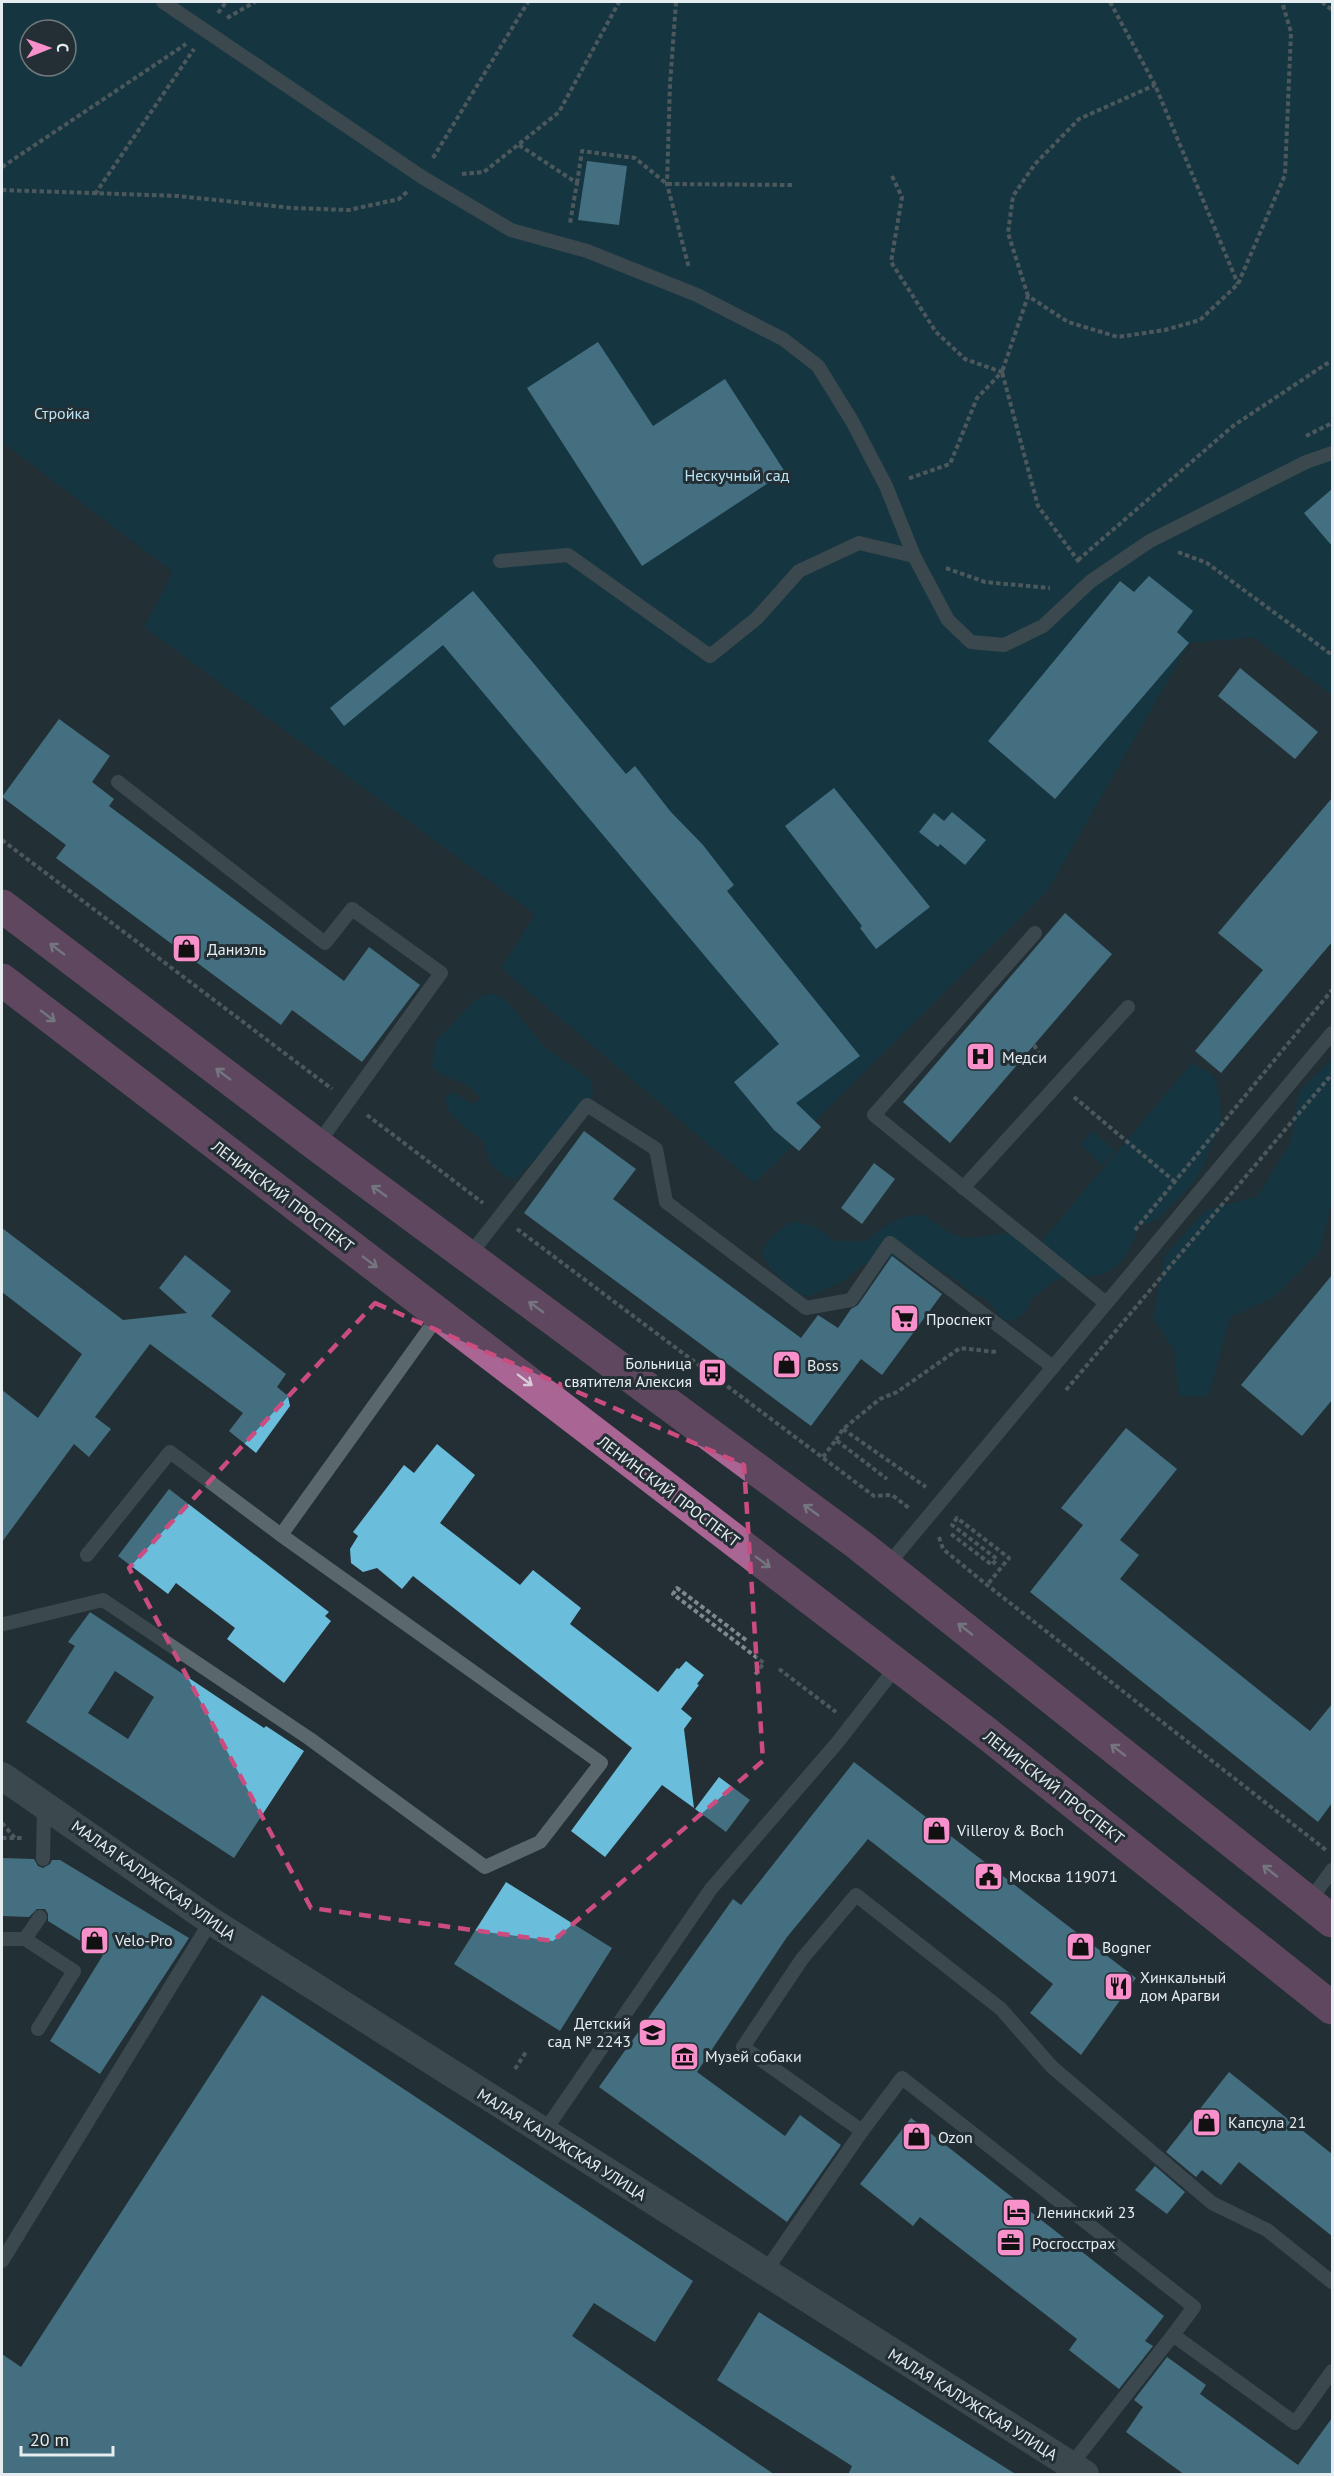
<svg xmlns="http://www.w3.org/2000/svg" width="1334" height="2476" font-family="'PT Sans',sans-serif">
<style>
.green{fill:#053e50;fill-rule:evenodd}
.building{fill:#6bbddc;fill-rule:evenodd}
.lines{fill:none;stroke-linecap:round;stroke-linejoin:round}
.path{stroke:#7f898d;stroke-width:4;stroke-dasharray:4.5 3;stroke-linecap:butt}
.service{stroke:#5a676d;stroke-width:14}
.minor{stroke:#5a676d;stroke-width:28}
.primary{stroke:#a96593;stroke-width:33}
.oneway{stroke:#d6cbd9}
.marked{fill:none;stroke:#cb4d80;stroke-width:4.5;stroke-dasharray:12 8;stroke-linejoin:round}
.labels{text-anchor:middle;stroke-width:6;stroke-linejoin:round;paint-order:stroke}
.park-label{font-size:16px;fill:#bae3f4;stroke:#232f34}
.poi-label{font-size:16px;fill:#e5edf0;stroke:#232f34;text-anchor:start}
.street-label{font-size:16px;fill:#e5edf0;stroke:#232f34}
</style>
<rect width="100%" height="100%" fill="#232f34"/>
<g class="green">
<path d="M2 2H1332V695L1253 637 1189 643 1048 890 815 1121 780 1135 793 1146 754 1183 501 968 535 914 144 627 173 572 2 442ZM30 30H66V66H30Z"/>
<path d="M494 994 505 999 544 1046 592 1081 593 1097 586 1107 515 1180C496 1172 487 1164 485 1143L458 1121 449 1111 445 1098 453 1092 472 1104 481 1099C470 1080 447 1082 432 1067L435 1042 474 1001 484 995Z"/>
<path d="M1332 1059V1201L1319 1252 1274 1297 1230 1317 1208 1397 1179 1396 1174 1350 1153 1319 1165 1255 1206 1210 1258 1196 1291 1141 1299 1091Z"/>
<path d="M1192 1063 1212 1074 1217 1083 1222 1122 1210 1147 1205 1164 1191 1186 1158 1219 1150 1223 1139 1224C1131 1250 1121 1275 1089 1276 1078 1276 1068 1275 1057 1280 1049 1283 1042 1293 1031 1298 1028 1312 1019 1321 1004 1321L987 1300 970 1292 958 1281 921 1259H901L864 1264 842 1282 808 1297C787 1290 773 1272 762 1255 764 1241 780 1230 790 1222 807 1222 822 1228 833 1241H867C881 1228 910 1206 930 1219 940 1226 950 1236 963 1237 979 1239 997 1233 1014 1233 1022 1233 1033 1240 1040 1243Z"/>
<path d="M1093 1131 1115 1151 1102 1165 1080 1144Z"/>
</g>
<g class="building">
<path d="M587 161 627 166 619 225 578 220Z"/>
<path d="M598 342 653 426 725 379 785 472 642 566 527 388Z"/>
<path d="M1332 489V546L1304 513Z"/>
<path d="M1149 576 1193 611 1177 632 1189 643 1055 799 988 741 1120 581 1134 592Z"/>
<path d="M473 591 626 774 635 766 670 811 703 845 734 885 727 891 860 1056 796 1103 821 1127 799 1151 774 1130 734 1082 779 1044 443 645 344 726 330 708Z"/>
<path d="M1240 668 1318 732 1295 759 1218 696Z"/>
<path d="M59 719 110 756 92 782 114 799 109 806 344 981 369 947 420 985 362 1062 292 1010 281 1025 56 858 66 845 2 797Z"/>
<path d="M834 788 930 907 876 949 860 928 862 926 785 826Z"/>
<path d="M1332 798V942L1221 1073 1195 1051 1263 970 1218 933Z"/>
<path d="M952 812 986 840 965 865 940 844 938 847 919 832 934 813 944 821Z"/>
<path d="M1065 913 1112 954 950 1143 903 1102Z"/>
<path d="M584 1131 636 1169 613 1199 801 1338 818 1315 838 1328 851 1309 858 1305 892 1256 942 1294 882 1375 861 1359 811 1426 524 1213Z"/>
<path d="M874 1163 895 1179 862 1224 841 1208Z"/>
<path d="M2 1228 123 1320 187 1313 159 1288 185 1255 231 1291 211 1316 286 1374 277 1387 288 1396 290 1406 256 1453 229 1431 243 1413 150 1344 95 1417 111 1429 89 1457 74 1444 2 1542V1390L38 1418 82 1354 2 1292Z"/>
<path d="M1332 1275V1400L1302 1436 1241 1385Z"/>
<path d="M1126 1428 1177 1469 1120 1540 1139 1555 1120 1579 1310 1731 1332 1704V1803L1318 1822 1030 1592 1083 1525 1061 1508Z"/>
<path d="M437 1444 475 1475 440 1523 520 1585 533 1570 581 1608 570 1624 658 1692 677 1668 679 1669 686 1661 704 1675 697 1684 699 1685 681 1709 692 1718 684 1729 694 1808 662 1785 605 1857 571 1831 632 1748 413 1576 402 1589 377 1568 363 1572 351 1563 350 1549 358 1536 353 1532 404 1465 414 1473Z"/>
<path d="M169 1489 329 1612 325 1616 331 1621 284 1683 227 1639 235 1628 176 1583 168 1594 118 1556Z"/>
<path d="M90 1612 264 1728 266 1726 304 1751 234 1858 26 1722 75 1646 68 1642ZM115 1671 154 1697 128 1739 88 1713Z"/>
<path d="M854 1762 1136 1978 1081 2055 1030 2013 1053 1984 868 1839 787 1937 697 2072 785 2136 800 2115 841 2145 787 2222 599 2087 733 1899 741 1905Z"/>
<path d="M719 1777 750 1800 726 1832 695 1809Z"/>
<path d="M2 1858 34 1859 38 1866 43 1868 50 1864 52 1860H60L189 1938 100 2074 50 2041 103 1955 48 1921V1914L45 1909H37L29 1917 2 1916Z"/>
<path d="M506 1882 612 1948 560 2031 454 1964Z"/>
<path d="M262 1995 693 2281 655 2342 594 2303 572 2336 775 2475H2V2354L21 2367Z"/>
<path d="M1229 2072 1332 2154V2236L1239 2162 1221 2185 1202 2170 1196 2177 1166 2152Z"/>
<path d="M911 2118 1164 2316 1145 2341 1153 2346 1119 2389 1069 2350 1077 2339 920 2217 913 2226 860 2184Z"/>
<path d="M1155 2166 1185 2192 1167 2214 1135 2190Z"/>
<path d="M759 2312 1017 2475H848L852 2466 717 2380Z"/>
<path d="M1167 2357 1206 2385 1200 2394 1298 2465 1332 2418V2475H1185L1126 2432 1143 2407 1134 2400Z"/>
</g>
<g class="lines">
<g class="path">
<path d="M676 2 670 84 667 184 689 268"/>
<path d="M1110 2 1155 85 1238 284"/>
<path d="M1322 2 1332 10"/>
<path d="M218 13 226 2"/>
<path d="M227 18 255 2"/>
<path d="M519 145 577 183 570 223"/>
<path d="M433 158 528 2"/>
<path d="M2 167 186 44"/>
<path d="M462 174 484 172 559 112 619 2"/>
<path d="M892 176 902 197 891 262 936 332 965 359 1002 372 977 398 950 464 907 479"/>
<path d="M577 183 582 151 635 158 667 184 793 185"/>
<path d="M2 190 178 196 292 208 349 210 399 199 407 192"/>
<path d="M95 194 194 49"/>
<path d="M1028 296 1008 233 1013 196 1035 164 1079 119 1155 85"/>
<path d="M1306 436 1332 423"/>
<path d="M1178 552 1207 563 1332 655"/>
<path d="M1078 560 1233 426 1326 364 1332 362"/>
<path d="M1079 562 1038 506 1002 372 1028 296 1068 322 1118 337 1165 330 1200 320 1238 284 1285 175 1291 32 1282 2"/>
<path d="M946 568 985 582 1050 588"/>
<path d="M2 840 332 1089"/>
<path d="M1034 1045 1046 1065"/>
<path d="M1074 1097 1174 1181"/>
<path d="M367 1115 483 1203"/>
<path d="M517 1229 874 1496 892 1495 909 1508"/>
<path d="M1135 1230 1332 990"/>
<path d="M1066 1390 1332 1074"/>
<path d="M843 1429 926 1487"/>
<path d="M836 1440 843 1429 880 1399 897 1392 960 1348 996 1352"/>
<path d="M823 1457 836 1440 887 1479"/>
<path d="M951 1534 992 1565 997 1559 952 1525 957 1518 1009 1558 987 1585"/>
<path d="M939 1537 943 1549 987 1585 1326 1850"/>
<path d="M746 1640 677 1588 673 1594 764 1663 755 1675"/>
<path d="M779 1669 836 1712"/>
<path d="M2 1823 15 1838"/>
<path d="M2 1838H22"/>
<path d="M515 2069 526 2052"/>
</g>
<g class="service">
<path d="M163 2 422 177 511 230 587 251 697 295 783 339 818 366 852 421 886 486 914 556 948 620 971 642 1004 645 1043 626 1091 581 1150 541 1306 462 1332 453"/>
<path d="M500 561 568 555 710 656 757 618 799 571 859 543 914 556"/>
<path d="M118 782 325 943 352 909 441 973 317 1145"/>
<path d="M1035 933 874 1115 1106 1303"/>
<path d="M963 1188 1128 1007"/>
<path d="M468 1257 587 1105 656 1149 666 1202 806 1308 851 1300 890 1243 1053 1367"/>
<path d="M281 1535 439 1315"/>
<path d="M886 1567 1332 1033"/>
<path d="M4 1624 103 1600 310 1739 485 1867 540 1842 601 1763 281 1535 170 1452 87 1555"/>
<path d="M43 1859 44 1805"/>
<path d="M1309 1902 1332 1870"/>
<path d="M2 1939H25L74 1971 38 2029"/>
<path d="M25 1939 40 1917"/>
<path d="M862 2131 902 2078 1194 2307 1173 2335"/>
<path d="M544 2132 711 1889 837 1743 897 1666"/>
<path d="M2 2261 211 1921"/>
<path d="M765 2272 862 2131 743 2047 802 1959 856 1895 1001 2009 1052 2067 1212 2203 1267 2230 1332 2282"/>
<path d="M1071 2465 1173 2335 1295 2423 1332 2371"/>
</g>
<path class="minor" d="M2 1776 211 1921 1085 2474"/>
<g class="primary">
<path d="M2 906 317 1145 858 1544 1332 1921"/>
<path d="M2 980 985 1732 1332 2008"/>
</g>
</g>
<defs><path id="oneway-shaft" d="M-6 0H5M1.5-3L5.5 0L1.5 3" fill="none" stroke-width="1.6" stroke-linecap="round" stroke-linejoin="round" transform="scale(1.5)"/></defs>
<g class="oneway">
<use href="#oneway-shaft" transform="translate(57 949) rotate(-143)"/>
<use href="#oneway-shaft" transform="translate(48 1016) rotate(37)"/>
<use href="#oneway-shaft" transform="translate(223 1074) rotate(-143)"/>
<use href="#oneway-shaft" transform="translate(379 1191) rotate(-144)"/>
<use href="#oneway-shaft" transform="translate(370 1262) rotate(37)"/>
<use href="#oneway-shaft" transform="translate(536 1307) rotate(-144)"/>
<use href="#oneway-shaft" transform="translate(525 1380) rotate(37)"/>
<use href="#oneway-shaft" transform="translate(811 1510) rotate(-144)"/>
<use href="#oneway-shaft" transform="translate(763 1562) rotate(37)"/>
<use href="#oneway-shaft" transform="translate(965 1629) rotate(-142)"/>
<use href="#oneway-shaft" transform="translate(1118 1750) rotate(-142)"/>
<use href="#oneway-shaft" transform="translate(1270 1871) rotate(-142)"/>
</g>
<path d="M0 0H1334V2476H0ZM375 1303 744 1465 763 1761 553 1941 311 1908 129 1568Z" fill="#232f34" fill-opacity=".55" fill-rule="evenodd"/>
<path class="marked" d="M375 1303 744 1465 763 1761 553 1941 311 1908 129 1568Z"/>
<defs>
<symbol id="shop-square" viewBox="-11 -11 22 22"><rect x="-9" y="-9" width="18" height="18" rx="4" fill="#f890cb" stroke="#232f34"/><path d="M-5-2.5h2.3a2.7 3.5 0 0 1 5.4 0H5L5.5 6h-11ZM-1.5-2.5h3a1.5 2.3 0 0 0-3 0Z" fill="#111"/></symbol>
<symbol id="hospital-square" viewBox="-11 -11 22 22"><rect x="-9" y="-9" width="18" height="18" rx="4" fill="#f890cb" stroke="#232f34"/><path d="M-5-5h3v3.5h4V-5h3V5h-3V1.5h-4V5h-3Z" fill="#111"/></symbol>
<symbol id="supermarket-square" viewBox="-11 -11 22 22"><rect x="-9" y="-9" width="18" height="18" rx="4" fill="#f890cb" stroke="#232f34"/><path d="M-6-5.5h2.5l.6 2H6L4.5 2H-2.5L-4.4-4H-6ZM-1.5 3.2a1.3 1.3 0 1 0 .1 0ZM3 3.2a1.3 1.3 0 1 0 .1 0Z" fill="#111"/></symbol>
<symbol id="bus-square" viewBox="-11 -11 22 22"><rect x="-9" y="-9" width="18" height="18" rx="4" fill="#f890cb" stroke="#232f34"/><path d="M-5-6H5V4H4V6H2V4H-2V6H-4V4H-5ZM-3.5-4V0h7V-4ZM-3.5 1.2v1.5H-2V1.2ZM2 1.2v1.5H3.5V1.2Z" fill="#111"/></symbol>
<symbol id="civic-square" viewBox="-11 -11 22 22"><rect x="-9" y="-9" width="18" height="18" rx="4" fill="#f890cb" stroke="#232f34"/><path d="M-.6-6.5H3V-4.5H.6V-3L4-1V1h2V6H-6V1h2V-1L-.6-3ZM-1.2 2.5V6h2.4V2.5Z" fill="#111"/></symbol>
<symbol id="restaurant-square" viewBox="-11 -11 22 22"><rect x="-9" y="-9" width="18" height="18" rx="4" fill="#f890cb" stroke="#232f34"/><path d="M-5-6h1v4h1v-4h1v4h1v-4h1v5L-1.5 .5V6h-2V.5L-5-1ZM5-6V6H3V1.5H1.5Q1.5-4 5-6Z" fill="#111"/></symbol>
<symbol id="school-square" viewBox="-11 -11 22 22"><rect x="-9" y="-9" width="18" height="18" rx="4" fill="#f890cb" stroke="#232f34"/><path d="M0-5L7-2L0 1L-7-2ZM-4 1L0 2.5L4 1V4Q0 6-4 4Z" fill="#111"/></symbol>
<symbol id="museum-square" viewBox="-11 -11 22 22"><rect x="-9" y="-9" width="18" height="18" rx="4" fill="#f890cb" stroke="#232f34"/><path d="M0-6L6-3V-2H-6V-3ZM-5-1h2V3h-2ZM-1-1h2V3h-2ZM3-1h2V3H3ZM-6 4H6V6H-6Z" fill="#111"/></symbol>
<symbol id="hotel-square" viewBox="-11 -11 22 22"><rect x="-9" y="-9" width="18" height="18" rx="4" fill="#f890cb" stroke="#232f34"/><path d="M-6-4.5h1.5V1H6V5H4.5V3h-9V5H-6ZM-4 0a1.8 1.8 0 1 1 3.6 0ZM.5 0V-2.5h3Q6-2.5 6 0Z" fill="#111"/></symbol>
<symbol id="office-square" viewBox="-11 -11 22 22"><rect x="-9" y="-9" width="18" height="18" rx="4" fill="#f890cb" stroke="#232f34"/><path d="M-6-3h4V-5.5h4V-3h4V5H-6ZM-1-4.5V-3h2v-1.5ZM-6 0V1H6V0Z" fill="#111"/></symbol>
</defs>
<g fill-rule="evenodd">
<use href="#shop-square" x="170" y="932" width="33" height="33"/>
<use href="#hospital-square" x="964" y="1040" width="33" height="33"/>
<use href="#supermarket-square" x="888" y="1302" width="33" height="33"/>
<use href="#shop-square" x="770" y="1348" width="33" height="33"/>
<use href="#bus-square" x="696" y="1356" width="33" height="33"/>
<use href="#shop-square" x="920" y="1814" width="33" height="33"/>
<use href="#civic-square" x="972" y="1860" width="33" height="33"/>
<use href="#shop-square" x="78" y="1924" width="33" height="33"/>
<use href="#shop-square" x="1064" y="1930" width="33" height="33"/>
<use href="#restaurant-square" x="1102" y="1970" width="33" height="33"/>
<use href="#school-square" x="636" y="2016" width="33" height="33"/>
<use href="#museum-square" x="668" y="2040" width="33" height="33"/>
<use href="#shop-square" x="1190" y="2106" width="33" height="33"/>
<use href="#shop-square" x="900" y="2120" width="33" height="33"/>
<use href="#hotel-square" x="1000" y="2196" width="33" height="33"/>
<use href="#office-square" x="994" y="2226" width="33" height="33"/>
</g>
<g class="labels">
<g class="park-label">
<text x="62" y="419">Стройка</text>
<text x="737" y="481">Нескучный сад</text>
</g>
<g class="poi-label">
<text x="207" y="955">Даниэль</text>
<text x="1002" y="1063">Медси</text>
<text x="926" y="1325">Проспект</text>
<text x="692" y="1369" text-anchor="end">Больница<tspan x="692" dy="18">святителя Алексия</tspan></text>
<text x="807" y="1371">Boss</text>
<text x="957" y="1836">Villeroy &amp; Boch</text>
<text x="1009" y="1882">Москва 119071</text>
<text x="115" y="1946">Velo-Pro</text>
<text x="1102" y="1953">Bogner</text>
<text x="1140" y="1983">Хинкальный<tspan x="1140" dy="18">дом Арагви</tspan></text>
<text x="631" y="2029" text-anchor="end">Детский<tspan x="631" dy="18">сад № 2243</tspan></text>
<text x="705" y="2062">Музей собаки</text>
<text x="1228" y="2128">Капсула 21</text>
<text x="938" y="2143">Ozon</text>
<text x="1037" y="2218">Ленинский 23</text>
<text x="1032" y="2249">Росгосстрах</text>
</g>
<g class="street-label">
<text transform="translate(283 1196) rotate(37)" y="6">ЛЕНИНСКИЙ ПРОСПЕКТ</text>
<text transform="translate(669 1491) rotate(37)" y="6">ЛЕНИНСКИЙ ПРОСПЕКТ</text>
<text transform="translate(1054 1787) rotate(38)" y="6">ЛЕНИНСКИЙ ПРОСПЕКТ</text>
<text transform="translate(154 1880) rotate(35)" y="6">МАЛАЯ КАЛУЖСКАЯ УЛИЦА</text>
<text transform="translate(562 2144) rotate(32)" y="6">МАЛАЯ КАЛУЖСКАЯ УЛИЦА</text>
<text transform="translate(973 2404) rotate(32)" y="6">МАЛАЯ КАЛУЖСКАЯ УЛИЦА</text>
</g>
</g>
<rect width="1334" height="2476" fill="none" stroke="#e5edf0" stroke-width="6"/>
<g transform="translate(48 48) rotate(89)"><circle r="28" fill="#232f34" stroke="#717b7f" stroke-width="1.5"/>
<path d="M0-4.5L10 22L0 15L-10 22Z" fill="#f890cb"/>
<text y="-9" font-size="16" font-weight="bold" text-anchor="middle" fill="#e5edf0">С</text>
</g>
<path d="M21 2446v9h92v-9" fill="none" stroke="#e5edf0" stroke-width="3"/>
<text x="30" y="2446" font-size="18" fill="#e5edf0" stroke="#232f34" stroke-width="4.5" paint-order="stroke">20 m</text>
</svg>
